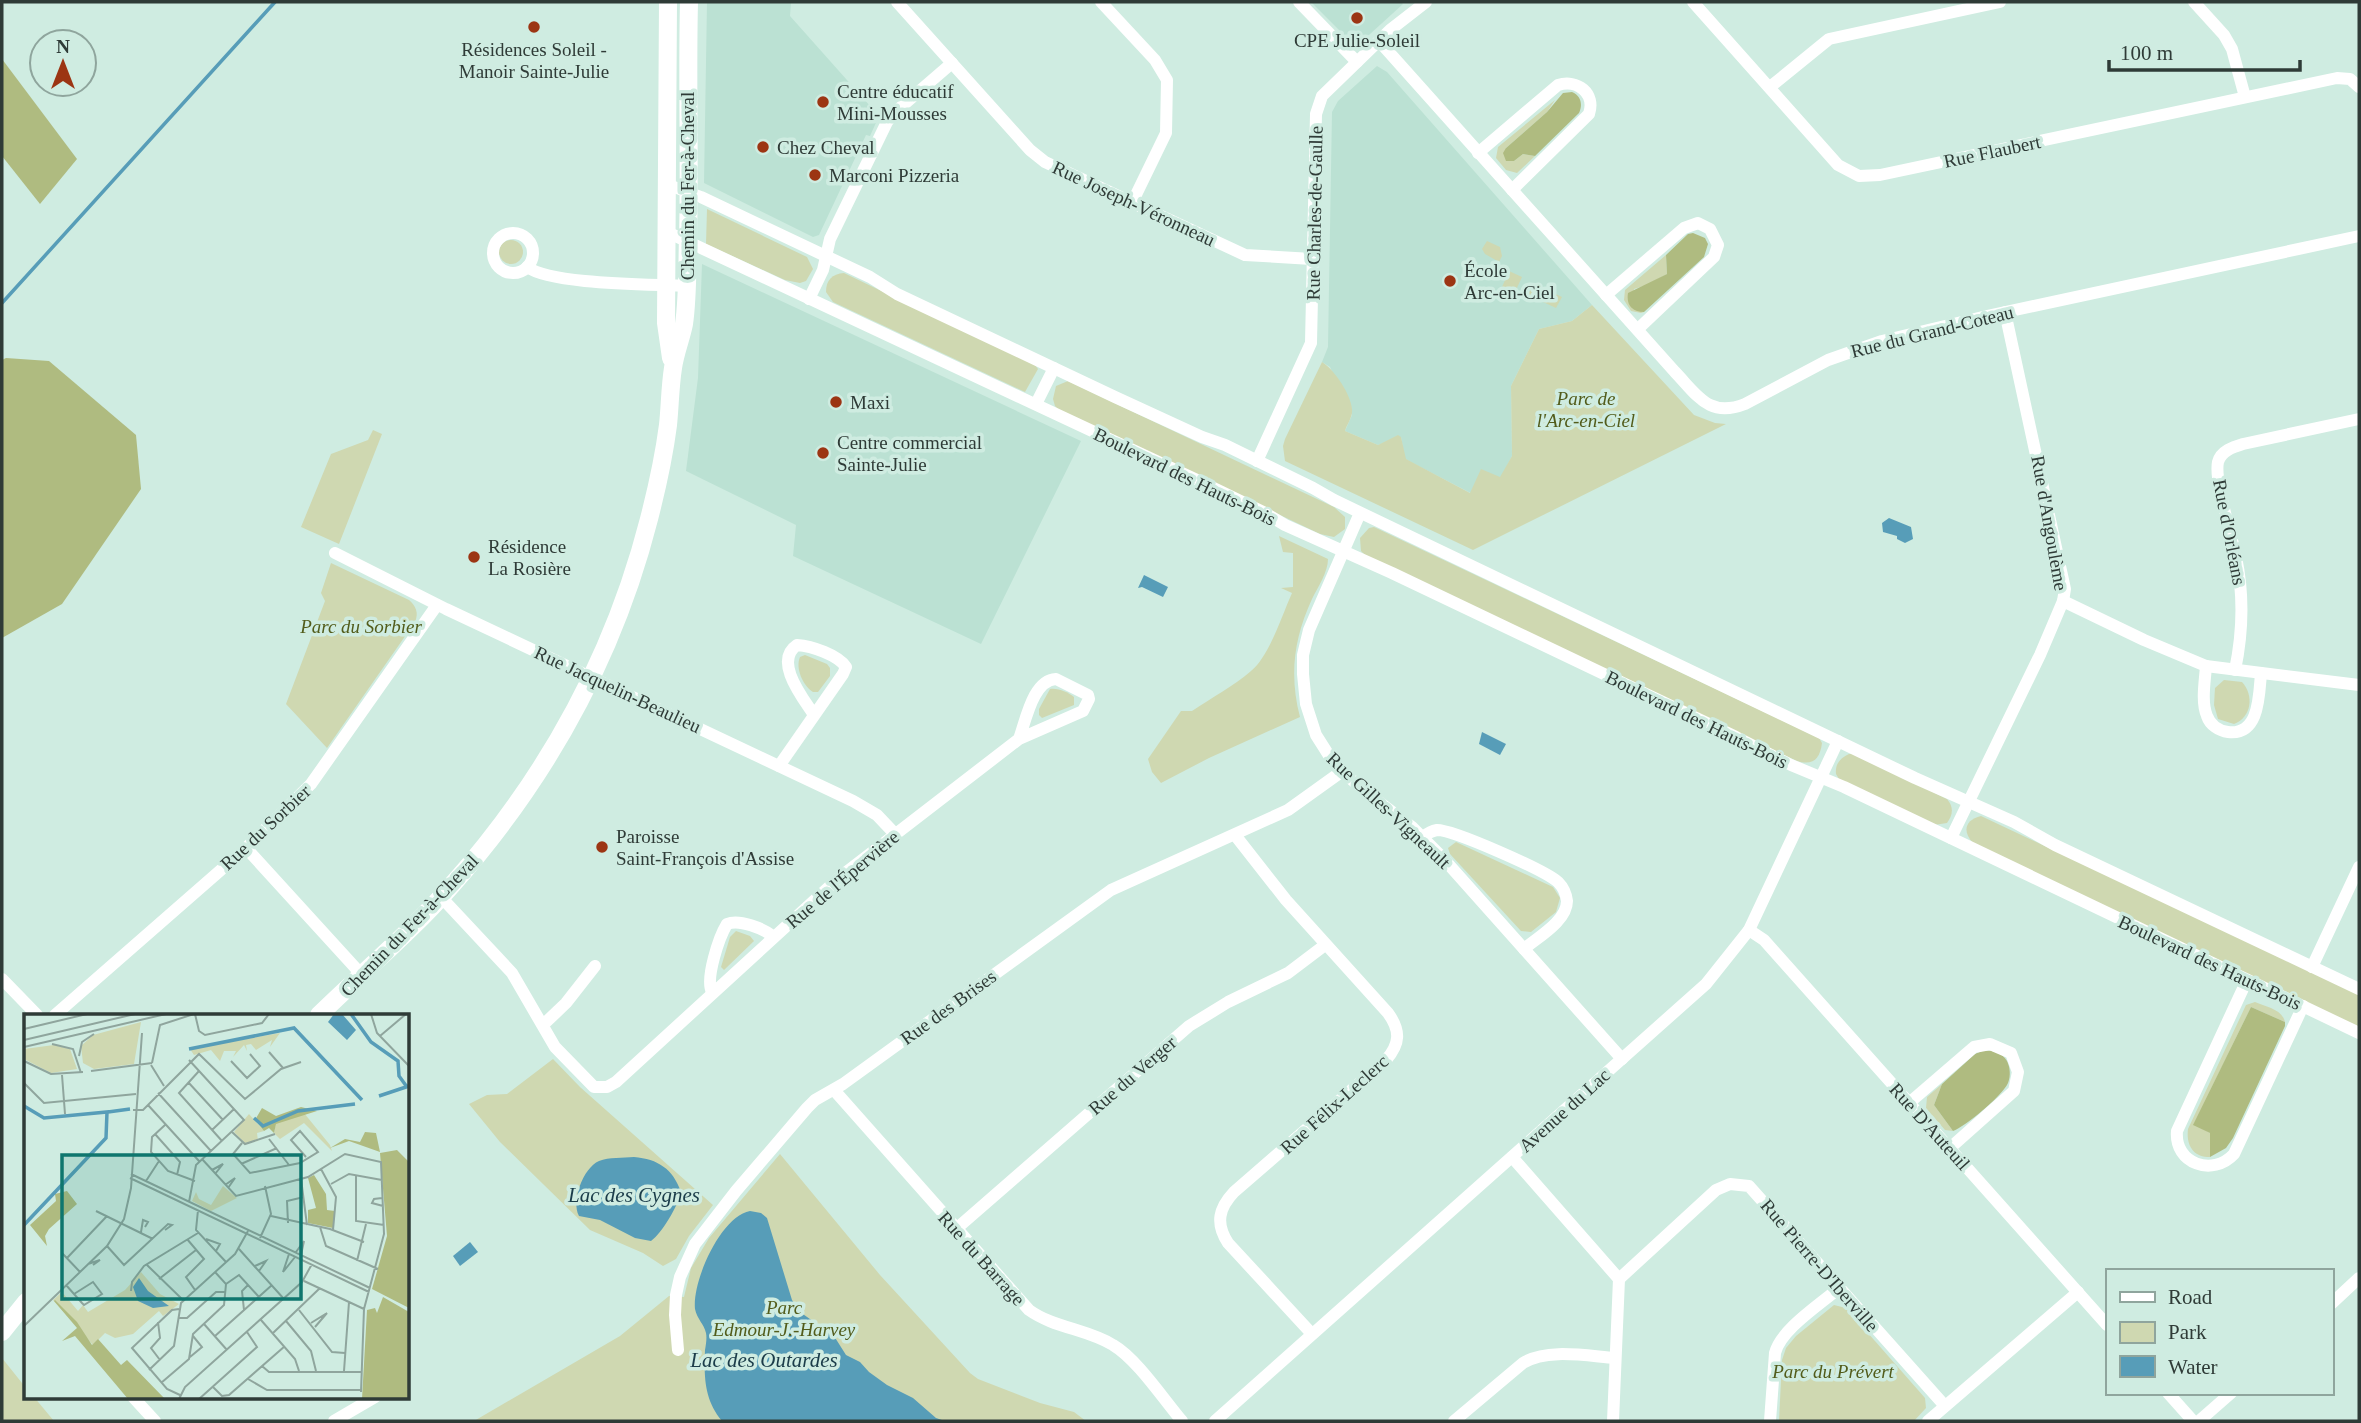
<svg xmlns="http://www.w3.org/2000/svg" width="2361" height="1423" font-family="Georgia,serif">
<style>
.built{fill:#bbe1d3}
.green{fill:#cfd8b1}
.forest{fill:#afbb80}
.water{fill:#579db8}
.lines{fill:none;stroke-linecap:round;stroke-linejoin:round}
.stream{stroke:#579db8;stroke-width:3.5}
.street{stroke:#fff;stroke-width:12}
.secondary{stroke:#fff;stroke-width:18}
.poi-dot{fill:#9c3513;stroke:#cfece1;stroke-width:2.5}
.labels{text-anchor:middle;stroke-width:7;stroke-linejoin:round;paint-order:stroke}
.poi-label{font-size:19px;fill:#2f3b37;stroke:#cfece1;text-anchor:start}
.street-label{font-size:19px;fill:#2f3b37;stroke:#cfece1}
.park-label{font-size:19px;font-style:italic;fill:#525c1b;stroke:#cfece1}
.water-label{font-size:21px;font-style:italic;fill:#1b3c49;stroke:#cfece1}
.inset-river{fill:none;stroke:#579db8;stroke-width:3.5}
.inset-road{fill:none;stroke:#8fa59d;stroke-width:2}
.view{fill:#0f766e;fill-opacity:0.15;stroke:#0f766e;stroke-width:3.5}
.inset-edge{fill:none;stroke:#2f3b37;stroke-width:3.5}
</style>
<rect width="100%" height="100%" fill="#cfece1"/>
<g class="built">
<path d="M707 2H791L790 16 879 116 870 136 866 135 819 235 813 237 704 183Z"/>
<path d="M1311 2H1401L1403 4 1359 44 1349 40Z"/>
<path d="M1377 66 1387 72 1592 305 1572 321 1539 329 1511 386 1512 456 1488 502 1405 459 1401 437 1378 445 1345 431 1352 415 1330 367 1322 362 1328 347 1332 112 1338 101Z"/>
<path d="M702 264 1081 441 981 644 793 556 796 525 686 471 698 378Z"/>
</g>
<g class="green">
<path d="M1555 100 1547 112 1506 148 1514 161 1523 154 1535 156 1517 173 1506 170 1496 158 1498 147Z"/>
<path d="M707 209 807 257 813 269 806 281 800 283 785 280 706 244Z"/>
<circle cx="511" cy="252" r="12"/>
<path d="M1487 241 1500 247 1502 256 1499 262 1485 254 1482 249Z"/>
<path d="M1666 255 1667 274 1647 285 1634 289 1632 308 1644 312 1641 313 1631 311 1624 300 1625 290Z"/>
<path d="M1509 271 1522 277 1515 292 1502 287Z"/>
<path d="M844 273 1035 365 1038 369 1025 392 833 302 826 292C826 280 832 274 844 273Z"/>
<path d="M1533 283 1562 297 1556 308 1528 295Z"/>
<path d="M1592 305 1694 415 1715 423 1726 424 1473 550 1285 461 1283 446 1285 439 1322 362C1335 370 1351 395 1352 409 1353 417 1347 424 1345 431L1378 445 1398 435 1401 437 1406 459 1470 493 1481 469 1500 477 1512 456 1511 386 1539 329 1572 321Z"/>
<path d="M1068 381 1334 507 1345 517V529L1334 537 1320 534 1060 411 1055 406 1053 399 1056 386Z"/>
<path d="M373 430 382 434 339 544 301 527 331 454 368 440Z"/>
<path d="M1374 527 1819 738 1822 743C1820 759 1813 766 1797 761L1367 557 1361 551 1360 538 1369 528Z"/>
<path d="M1279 536 1328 559C1328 572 1318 587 1312 599 1294 638 1289 675 1300 717L1209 758 1161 783 1152 772 1148 759 1181 711H1192C1211 698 1234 686 1251 671 1270 655 1282 615 1292 593L1281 588 1293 587V553L1283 552Z"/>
<path d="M331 563 409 600C416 606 419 613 415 622L327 748 286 704 325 601 321 593Z"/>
<path d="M805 655 827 664 830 668V676L818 692H813C803 686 795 668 800 657Z"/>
<path d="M2224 680 2242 682C2254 695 2252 717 2234 724L2218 719 2214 705 2215 688Z"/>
<path d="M1050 689C1059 688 1067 692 1074 697V705L1042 718 1039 715V709Z"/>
<path d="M1849 754H1856L1947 799C1954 807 1953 815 1947 823L1934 825 1839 779 1836 774C1835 764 1840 758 1849 754Z"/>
<path d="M1981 816 2359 994V1029L1973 843C1962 831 1965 820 1981 816Z"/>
<path d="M1456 842 1553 887 1560 898 1556 912 1531 932 1521 931 1450 854 1448 848Z"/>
<path d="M736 931 750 936 754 941 724 970 721 967 730 937Z"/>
<path d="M2255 1002C2266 1007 2282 1009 2285 1022L2251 1007 2194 1124 2210 1133V1157C2193 1157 2186 1145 2188 1129L2246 1005Z"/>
<path d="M553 1059 580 1087 713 1205 689 1236 676 1259 663 1266 643 1253 590 1230 500 1142 469 1104 487 1095 507 1094Z"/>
<path d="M1942 1084 1934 1105 1953 1131 1945 1130 1926 1108 1927 1097Z"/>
<path d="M780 1154 880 1275 970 1373 978 1379 1040 1403 1074 1412 1086 1421H474L620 1336 669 1296 684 1297 691 1268 709 1238Z"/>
<path d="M1834 1305 1846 1308 1925 1398 1926 1408 1914 1421H1779L1782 1360 1786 1348 1796 1336Z"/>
<path d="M2 1358 26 1388V1397H34L54 1421H2Z"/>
</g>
<g class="forest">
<path d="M2 59 77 159 40 204 2 156Z"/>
<path d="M1572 92C1581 96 1583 104 1579 113L1535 156 1523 154 1514 161H1506L1503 153 1506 148 1547 112 1563 93Z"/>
<path d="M1693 233 1705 238 1708 244 1704 257 1644 312C1632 312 1626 305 1628 293L1667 274 1666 255 1688 234Z"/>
<path d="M6 358 49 361 136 435 141 489 62 604 2 638V360Z"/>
<path d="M2251 1007 2285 1022V1026L2233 1138 2226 1148 2210 1157V1133L2193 1125Z"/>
<path d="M1982 1051C1991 1050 2001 1051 2007 1061 2010 1067 2011 1076 2008 1083 2003 1095 1965 1127 1953 1131L1934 1105 1942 1084 1975 1054Z"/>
</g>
<g class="water">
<path d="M1889 518 1911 527 1913 539 1905 543 1897 539V536L1883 532 1882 523Z"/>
<path d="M1144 575 1168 587 1163 597 1142 587 1138 588Z"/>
<path d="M1482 732 1506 744 1500 755 1479 744Z"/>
<path d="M634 1157C658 1159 673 1169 681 1192 678 1206 662 1233 651 1241L635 1238 600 1220 579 1216C571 1201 583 1168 599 1161 609 1157 623 1158 634 1157Z"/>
<path d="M750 1211 761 1213 767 1218 792 1300 800 1312 834 1336 846 1355 860 1362 869 1372 887 1385 913 1398 936 1418 945 1421H722C704 1399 704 1377 705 1350 706 1344 707 1338 706 1333 704 1324 697 1319 695 1309 692 1281 721 1216 750 1211Z"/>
<path d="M470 1242 478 1252 460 1266 453 1256Z"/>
</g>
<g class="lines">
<path class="stream" d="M2 303 275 2"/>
<g class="street">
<path d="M897 2 1030 150 1045 162 1245 255 1312 259"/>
<path d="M1101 2 1155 60 1167 80 1166 133 1132 203"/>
<path d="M1299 2 1357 62"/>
<path d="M1693 2 1838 165 1859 176 1880 175 2337 78 2350 79 2359 87"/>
<path d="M2194 2 2224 35 2232 49 2245 97"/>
<path d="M1379 41 1675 372C1698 396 1709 418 1745 404L1828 360 1882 341 1987 316 2359 236"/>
<path d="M1770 87 1829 39 2000 2"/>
<path d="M1478 153 1558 85C1577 79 1596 93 1589 114L1512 190"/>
<path d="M666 184 701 197 870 277 897 294 1115 397 1202 437 1225 445 1313 488 1334 500 1915 778 2014 822 2055 845 2359 989"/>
<path d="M667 232 1199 481 1265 513 1285 525 1392 573 1736 737 1791 765 1844 787 2359 1033"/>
<circle cx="513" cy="253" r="20"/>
<path d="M527 267C552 285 652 284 686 286"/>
<path d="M1606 295 1684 228 1698 223 1710 229 1718 245 1714 257 1638 329"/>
<path d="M809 299 823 270 830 239 887 122 894 113 952 63"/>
<path d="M1036 404 1054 368"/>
<path d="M1257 461 1311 343 1316 114 1322 96 1390 30 1426 2"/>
<path d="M1360 513 1309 630 1303 655V674L1306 704 1316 735 1335 765 1366 792 1412 827 1442 857 1622 1059"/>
<path d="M335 553 446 609 853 801 877 815 895 834"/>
<path d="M2063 601 2144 640 2206 666 2359 685"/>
<path d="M2206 666C2205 681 2201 702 2207 716 2210 725 2219 731 2228 732 2260 736 2259 694 2261 673"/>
<path d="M2235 670C2243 632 2244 595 2236 557 2232 536 2214 481 2218 462 2221 451 2233 447 2243 444L2359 419"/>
<path d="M779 766 843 674 846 667C838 655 812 646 797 645 773 661 803 698 814 715"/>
<path d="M1235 835 1286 900 1388 1013C1401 1031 1400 1044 1386 1060L1234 1192C1219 1208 1215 1223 1228 1243L1312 1334"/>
<path d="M1423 837C1428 833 1431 831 1437 830 1454 830 1544 870 1558 882 1563 887 1566 893 1567 901 1567 921 1538 937 1524 949"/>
<path d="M1951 838 2040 655 2063 601 2065 589 2005 312"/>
<path d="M246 848 361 974"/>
<path d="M441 897 512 973 555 1047 594 1087H607L616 1082 840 877 1019 739 1083 711 1089 699 1088 695 1056 679C1033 680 1026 720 1019 739"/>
<path d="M1749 930 1764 940 2107 1325"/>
<path d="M2312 967 2359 867"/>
<path d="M2 979 37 1015"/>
<path d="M2247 980 2177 1131C2174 1164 2213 1177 2234 1154L2303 1006"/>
<path d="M712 992C705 979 719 937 727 924 739 919 763 928 774 937"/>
<path d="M55 1015 246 848 311 784 437 605"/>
<path d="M543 1025 566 1003 595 966"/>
<path d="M834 1090 1029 1310C1054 1328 1087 1329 1113 1345 1137 1359 1164 1400 1182 1421"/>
<path d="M1909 1103 1974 1047 1990 1044 2011 1053 2018 1072 2014 1091 1950 1148"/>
<path d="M1512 1157 1619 1279 1613 1421"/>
<path d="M956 1229 1189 1026 1228 1002 1288 973 1325 945"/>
<path d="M1619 1279 1716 1190 1730 1184 1749 1186 1945 1406"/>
<path d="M2331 1304 2359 1278"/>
<path d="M678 1350 675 1315 676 1295 680 1277 695 1244 736 1191 807 1108 815 1100 843 1084 1111 890 1288 810 1341 772"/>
<path d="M2168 1393 2193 1421"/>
<path d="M133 1397 155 1421"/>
<path d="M334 1421 375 1397"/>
<path d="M1215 1421 1706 984 1749 930 1838 741"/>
<path d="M1454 1421 1523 1363C1547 1348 1587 1356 1615 1358"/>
<path d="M1770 1421 1775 1353C1781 1329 1821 1304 1839 1288"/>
<path d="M1928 1421 2078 1292"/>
<path d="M2199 1421 2231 1393"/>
</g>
<g class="secondary">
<path d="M668 2 666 323 671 358"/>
<path d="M319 1015C363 972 412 931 452 885 546 779 614 656 649 519 657 488 664 456 668 425 670 406 670 387 673 368 675 353 681 339 684 324 688 297 687 267 688 239 690 160 687 81 689 2"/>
<path d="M2 1332 26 1302"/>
</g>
</g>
<g class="poi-dot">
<circle cx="1357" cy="18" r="7"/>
<circle cx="534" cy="27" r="7"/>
<circle cx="823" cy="102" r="7"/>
<circle cx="763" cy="147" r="7"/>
<circle cx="815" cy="175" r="7"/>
<circle cx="1450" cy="281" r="7"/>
<circle cx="836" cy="402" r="7"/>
<circle cx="823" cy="453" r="7"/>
<circle cx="474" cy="557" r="7"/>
<circle cx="602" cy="847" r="7"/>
</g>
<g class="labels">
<g class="poi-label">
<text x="1357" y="47" text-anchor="middle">CPE Julie-Soleil</text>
<text x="534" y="56" text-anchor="middle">Résidences Soleil -<tspan x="534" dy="22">Manoir Sainte-Julie</tspan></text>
<text x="837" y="98">Centre éducatif<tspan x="837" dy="22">Mini-Mousses</tspan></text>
<text x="777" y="154">Chez Cheval</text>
<text x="829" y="182">Marconi Pizzeria</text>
<text x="1464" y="277">École<tspan x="1464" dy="22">Arc-en-Ciel</tspan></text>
<text x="850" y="409">Maxi</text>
<text x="837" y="449">Centre commercial<tspan x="837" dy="22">Sainte-Julie</tspan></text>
<text x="488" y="553">Résidence<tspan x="488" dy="22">La Rosière</tspan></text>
<text x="616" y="843">Paroisse<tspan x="616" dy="22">Saint-François d'Assise</tspan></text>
</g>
<g class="street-label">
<text transform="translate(1992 151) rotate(-12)" y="7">Rue Flaubert</text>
<text transform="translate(687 186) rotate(-90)" y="7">Chemin du Fer-à-Cheval</text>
<text transform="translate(1134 203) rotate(25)" y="7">Rue Joseph-Véronneau</text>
<text transform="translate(1314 213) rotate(-89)" y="7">Rue Charles-de-Gaulle</text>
<text transform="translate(1932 331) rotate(-14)" y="7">Rue du Grand-Coteau</text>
<text transform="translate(1185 476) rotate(26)" y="7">Boulevard des Hauts-Bois</text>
<text transform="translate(2050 523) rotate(80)" y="7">Rue d'Angoulème</text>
<text transform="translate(2230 532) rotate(79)" y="7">Rue d'Orléans</text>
<text transform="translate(618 689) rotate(25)" y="7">Rue Jacquelin-Beaulieu</text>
<text transform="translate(1697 719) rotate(26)" y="7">Boulevard des Hauts-Bois</text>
<text transform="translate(1389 810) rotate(43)" y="7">Rue Gilles-Vigneault</text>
<text transform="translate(265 827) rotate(-43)" y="7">Rue du Sorbier</text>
<text transform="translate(842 879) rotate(-40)" y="7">Rue de l'Épervière</text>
<text transform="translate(409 925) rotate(-46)" y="7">Chemin du Fer-à-Cheval</text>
<text transform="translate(2210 962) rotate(25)" y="7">Boulevard des Hauts-Bois</text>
<text transform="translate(948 1007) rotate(-36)" y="7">Rue des Brises</text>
<text transform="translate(1132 1075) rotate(-41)" y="7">Rue du Verger</text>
<text transform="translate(1334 1104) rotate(-42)" y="7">Rue Félix-Leclerc</text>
<text transform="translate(1564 1110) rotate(-42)" y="7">Avenue du Lac</text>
<text transform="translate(1930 1126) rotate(48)" y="7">Rue D'Auteuil</text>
<text transform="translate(982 1258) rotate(48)" y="7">Rue du Barrage</text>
<text transform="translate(1820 1265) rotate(49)" y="7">Rue Pierre-D'Iberville</text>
</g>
<g class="park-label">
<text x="1586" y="405">Parc de<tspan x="1586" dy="22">l'Arc-en-Ciel</tspan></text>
<text x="361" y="633">Parc du Sorbier</text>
<text x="784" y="1314">Parc<tspan x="784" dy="22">Edmour-J.-Harvey</tspan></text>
<text x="1833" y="1378">Parc du Prévert</text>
</g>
<g class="water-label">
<text x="634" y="1202">Lac des Cygnes</text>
<text x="764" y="1367">Lac des Outardes</text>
</g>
</g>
<g transform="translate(24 1014)">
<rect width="385" height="385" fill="#cfece1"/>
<path d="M117 8 110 50 70 55 59 49 57 32 69 21ZM256 19 246 33 248 26 232 36 227 30 222 31 223 37 220 31 209 43 212 37H200L196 47 187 36 170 41 166 35ZM30 31 46 35 53 55 27 59 0 45V35ZM280 99 306 131 308 137 280 109 256 125 250 119 252 109ZM225 100 240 117 233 119 234 127 221 129 210 118ZM199 172 213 184 187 197 168 187 172 178 175 185 187 191ZM117 258 136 280 155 290 139 302 135 297 109 320 91 324 81 319 69 331 29 286 38 278 54 297 59 291 64 298 101 276Z" fill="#cfd8b1"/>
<path d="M277 93 293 97 252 110 250 119 245 114 240 117 231 106 238 94 252 102ZM341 118 352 119 356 138 325 127 306 134 321 125 336 128ZM373 136 385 148V294L348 275 363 222 356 139ZM290 161 302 180 303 196 311 197 309 214 284 209V196L292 194 284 164ZM43 177 53 190 25 215 21 222 23 232 6 211 32 187 31 180ZM359 283 385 298V385H338L343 296 351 294 353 299ZM30 287 31 286 53 308 68 331 74 325 97 351 103 346 141 385H104L51 322 38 327 53 314Z" fill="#afbb80"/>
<path d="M310 0H318L332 16 323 26 304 8ZM115 264 124 277 145 292 129 294 114 287 109 273Z" fill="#579db8"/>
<path class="inset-river" d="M327 0 347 28 374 47 375 62 383 73M165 35 270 14 338 86M355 82 385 72M0 92 20 104 83 98 82 124 0 211M84 98 106 95M230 104 239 112 274 97 331 90"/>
<path class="inset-road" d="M171 0 175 17 181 21 238 9 245 0M347 0 353 19 385 52M0 15 63 0M356 22 382 0M0 26 111 0M28 30 49 35 57 59M0 33 142 0M245 38 259 54M55 42 58 28 70 20M165 46 220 106 172 151 165 188M0 47 27 60 59 58M207 47 223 64 236 52 226 40M128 49 136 11 170 0M127 51 140 72M67 57 128 49M175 57 155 79 198 127M38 61 41 100M164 68 199 106M0 69 20 89 112 80M134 79 187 137M124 91 175 147M109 96H119L175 40 221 85 257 55 277 48M141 111 128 123 127 138 144 157 171 167M188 116 210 95M208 118 221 130 251 120M131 120 156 148 153 161M245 125 265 151M218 129 209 140 226 159 276 149 294 138 276 117 267 126 282 143M178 145 212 182 284 163 321 140 357 148 360 220 340 295 337 378M217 150 253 134M297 155 312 183 309 216M188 156 199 150 191 160M107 160 346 274M332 162V207L360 211M106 164 345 278M277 165 283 211M122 167 135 147M307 170 325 160 358 166M201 171 211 164 204 174M358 184 350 185 348 189 359 192M174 196 172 216 202 248M72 197 129 225M247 202 306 215 340 228M264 209 263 187 280 183M296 213 302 232 354 255M117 218 119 206 124 208 121 213M236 224 247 200 241 172M163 225 180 245 162 263 171 276M182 225 196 230 192 237M83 232 100 251 144 210 148 211 141 216M215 235 260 285M272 238 280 227 277 241M38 239 56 258M265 240 259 258 271 243M43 244 83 202M333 247 342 210M64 250 76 246 69 251M123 251 159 286M231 252 242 247 235 257M135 265 172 236M280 267 340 295M202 270 215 261 235 283M42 271 58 289 60 291 78 280 69 268 50 280M107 277 108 268 120 252 174 219M155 295 148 296 108 334 143 375 156 381M220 296 218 277 224 271M275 296 308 338 321 339M154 304H163L192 278H202M237 306 271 345 275 357M262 307 287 337 292 357M134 308 136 324 127 334 136 346M287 309 303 299 291 313M180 310 203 336M0 312 83 232 100 205 107 174 118 19M249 319 296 274M191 322 248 271M166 343 178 333 169 322M238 352 245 358H338M125 356 150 332 157 289 211 240 224 217M320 357 325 288M224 365 243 376H337M137 369 165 345 169 320 200 291 202 270 191 258M189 373 198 382 205 381 261 332M155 385 161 373 278 268 288 250M175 385 233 333 223 318"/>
<path class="view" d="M38 141H277V285H38Z"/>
<rect width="385" height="385" class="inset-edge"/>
</g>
<rect width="2361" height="1423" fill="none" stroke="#2f3b37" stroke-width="7"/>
<rect x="2106" y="1269" width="228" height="126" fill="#cfece1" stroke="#8fa59d" stroke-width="2"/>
<rect x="2120" y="1292" width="35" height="10" fill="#ffffff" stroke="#8fa59d" stroke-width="2"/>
<text x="2168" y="1304" font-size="21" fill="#2f3b37">Road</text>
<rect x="2120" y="1322" width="35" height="21" fill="#cfd8b1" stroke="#8fa59d" stroke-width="2"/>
<text x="2168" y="1339" font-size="21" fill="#2f3b37">Park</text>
<rect x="2120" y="1356" width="35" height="21" fill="#579db8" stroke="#8fa59d" stroke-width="2"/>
<text x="2168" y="1374" font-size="21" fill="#2f3b37">Water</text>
<g transform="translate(63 63)"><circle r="33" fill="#cfece1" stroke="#8fa59d" stroke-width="2"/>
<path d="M0-5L12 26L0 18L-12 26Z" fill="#9c3513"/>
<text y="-10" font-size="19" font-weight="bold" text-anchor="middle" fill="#2f3b37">N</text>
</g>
<path d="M2109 60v10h191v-10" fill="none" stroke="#2f3b37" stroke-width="3.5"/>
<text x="2120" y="60" font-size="21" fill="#2f3b37" stroke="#cfece1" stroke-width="5" paint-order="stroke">100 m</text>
</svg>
